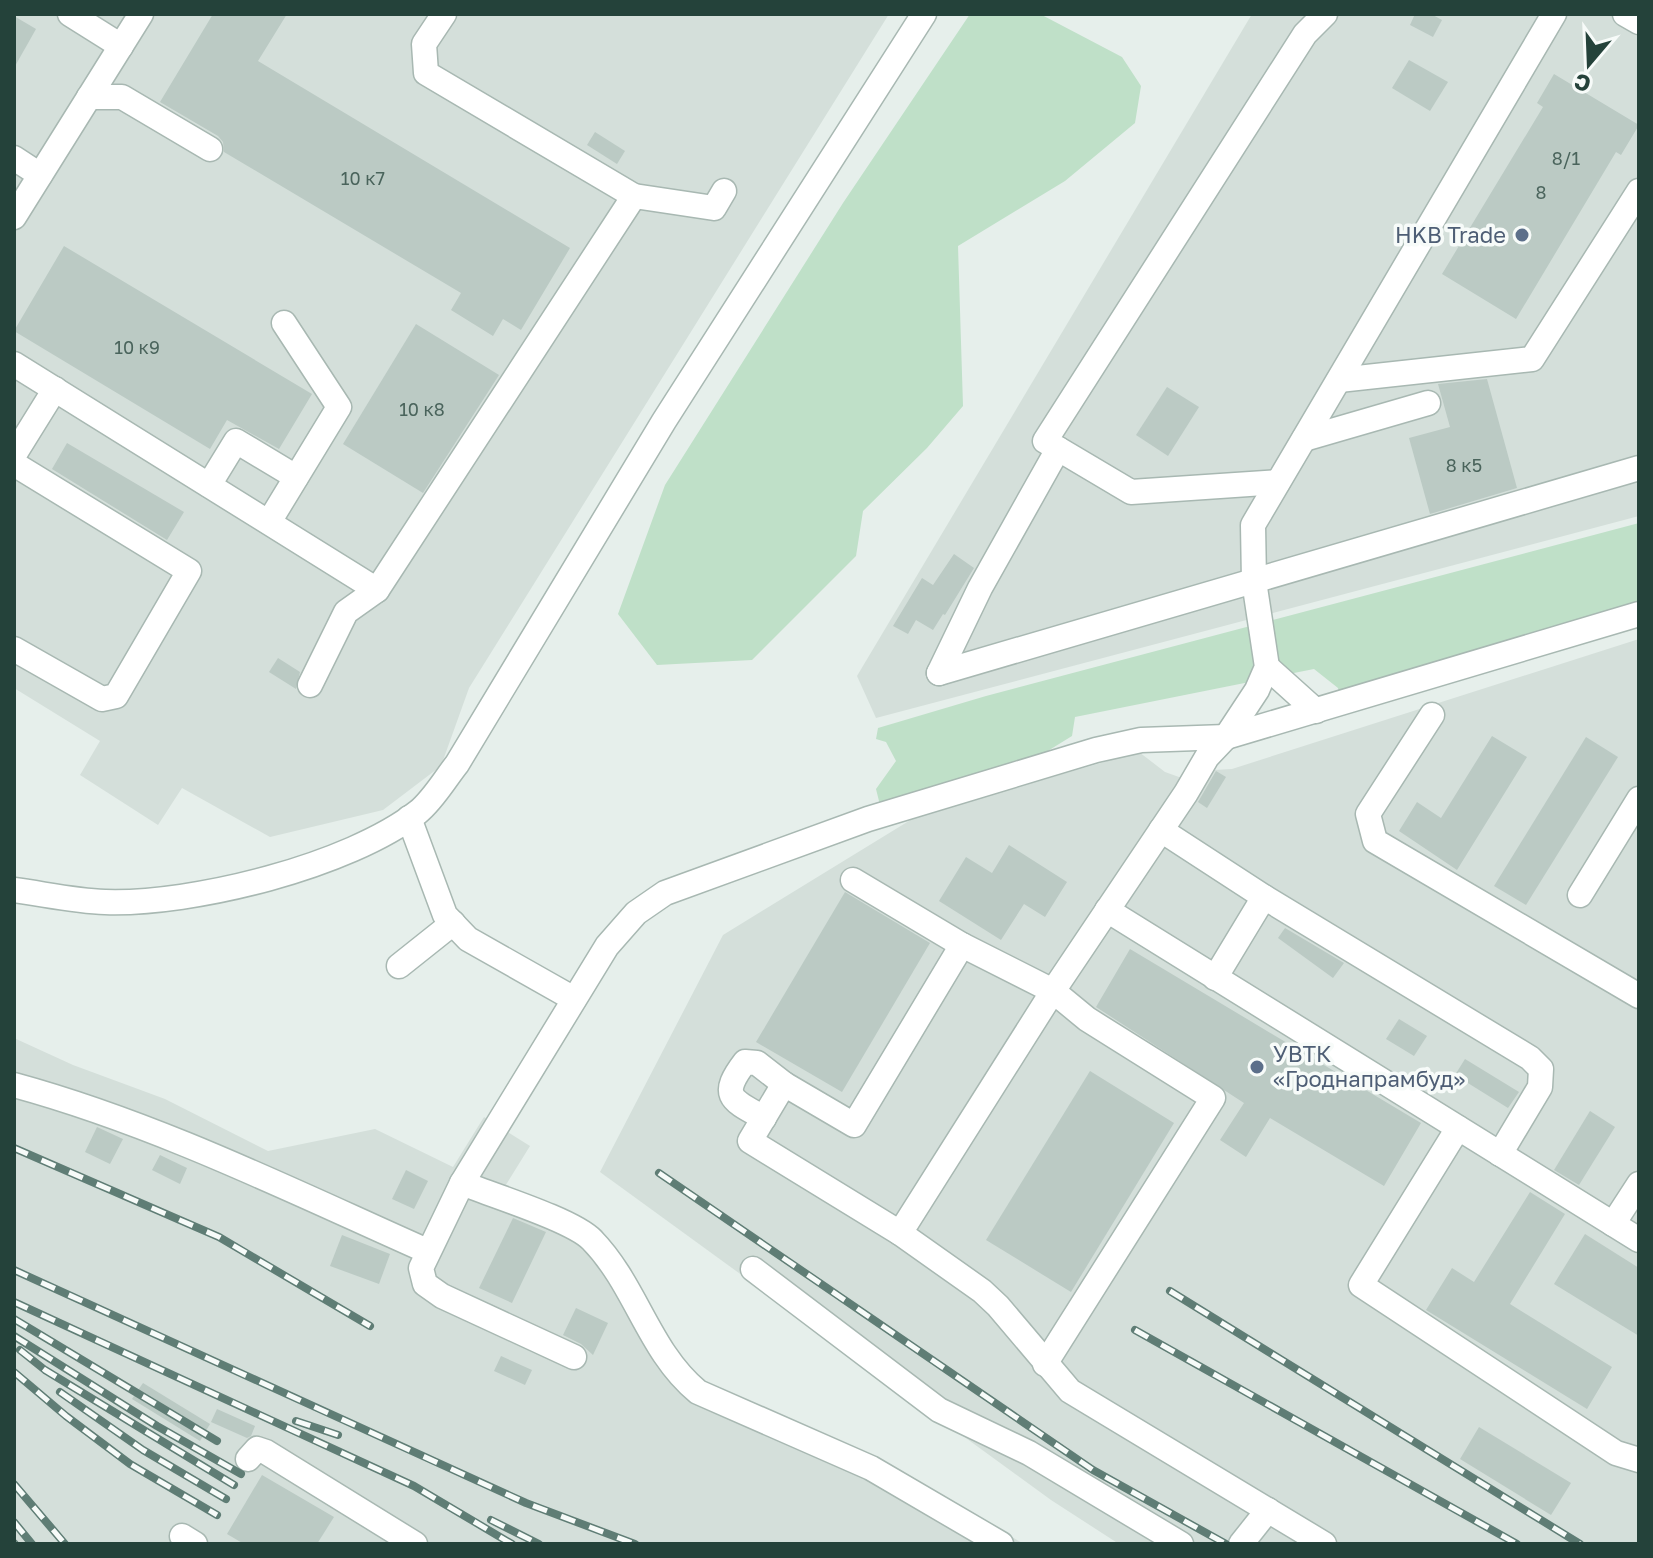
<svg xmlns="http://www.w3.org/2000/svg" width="1653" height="1558" font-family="'Golos Text',sans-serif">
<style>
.built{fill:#d4dfda}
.green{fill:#bfe0c8}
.building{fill:#bbcac4}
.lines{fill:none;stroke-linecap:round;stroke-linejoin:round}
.minor-casing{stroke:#a8b8b2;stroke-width:27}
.minor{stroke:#fff;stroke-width:24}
.rail-casing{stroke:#5f7d75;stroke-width:8}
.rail{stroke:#f7fbf9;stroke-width:5;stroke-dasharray:15;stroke-linecap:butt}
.service-dot{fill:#5c6f8a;stroke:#f7fbf9;stroke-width:3}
.labels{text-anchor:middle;stroke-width:7;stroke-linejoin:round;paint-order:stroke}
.number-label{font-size:18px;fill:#4a645c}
.service-label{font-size:22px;fill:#4e5e75;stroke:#f7fbf9;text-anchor:end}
</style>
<rect width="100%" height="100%" fill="#e6efeb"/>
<g class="built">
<path d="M14 14H889L469 688 441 766 383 810 270 837 182 788 158 825 80 775 100 741 14 688Z"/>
<path d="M1252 14H1639V516L876 718 857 676Z"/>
<path d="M1639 639V1544H1119L1051 1500 600 1172 723 935 917 816 1139 752 1165 772 1193 782 1214 770 1232 769Z"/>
<path d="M14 1038 73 1065 165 1099 268 1151 375 1129 453 1167 484 1117 530 1146 504 1188 602 1230 651 1319 692 1377 864 1452 1024 1544H14Z"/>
</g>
<g class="green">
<path d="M970 14H1040L1122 57 1141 86 1135 123 1065 181 958 246 963 406 927 448 863 511 856 556 752 660 657 665 618 614 665 485 843 203Z"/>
<path d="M1639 523V624L1343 715 1338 688 1314 669 1075 717 1072 736 1025 765 880 805 876 789 896 761 886 742 876 739 878 728 986 696Z"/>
</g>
<g class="building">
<path d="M213 14H287L258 61 570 248 521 330 503 319 493 336 451 310 461 293 224 152 223 142 218 136 160 102Z"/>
<path d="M1415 14H1431L1442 20 1433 37 1410 25Z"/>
<path d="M14 16 36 29 14 68Z"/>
<path d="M1409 60 1448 82 1430 111 1392 88Z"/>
<path d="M1554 74 1639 125 1621 155 1616 152 1516 319 1442 274 1543 107 1537 103Z"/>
<path d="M595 132 625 151 617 164 587 145Z"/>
<path d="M64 246 312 394 279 449 227 420 210 449 14 331Z"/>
<path d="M416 324 499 375 423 493 343 444Z"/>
<path d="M1487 379 1517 488 1430 514 1409 438 1450 427 1438 384Z"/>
<path d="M1167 387 1199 407 1168 456 1136 435Z"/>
<path d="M67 443 184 512 167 540 52 469Z"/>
<path d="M954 554 974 568 945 615 943 614 933 630 916 620 908 634 893 626 922 578 933 585Z"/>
<path d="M278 658 300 672 296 689 269 672Z"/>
<path d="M1492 736 1527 757 1457 870 1399 831 1417 802 1441 818Z"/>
<path d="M1586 737 1618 757 1526 905 1494 886Z"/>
<path d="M1216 771 1226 777 1207 808 1198 802Z"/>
<path d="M1009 845 1067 882 1045 917 1024 904 1001 940 939 901 966 857 992 873Z"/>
<path d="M845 892 930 943 842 1092 756 1042Z"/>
<path d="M1285 928 1344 963 1333 978 1278 938Z"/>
<path d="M1130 949 1421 1123 1384 1186 1270 1118 1246 1157 1220 1140 1244 1103 1096 1007Z"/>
<path d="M1399 1019 1427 1036 1414 1056 1386 1039Z"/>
<path d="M1465 1059 1519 1092 1508 1108 1455 1075Z"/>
<path d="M1090 1071 1174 1123 1071 1292 986 1240Z"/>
<path d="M1590 1111 1615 1127 1579 1185 1554 1170Z"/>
<path d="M97 1127 123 1139 110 1164 85 1152Z"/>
<path d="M160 1155 187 1168 180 1184 152 1170Z"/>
<path d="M406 1170 428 1181 414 1209 392 1199Z"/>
<path d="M1530 1192 1565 1214 1510 1304 1612 1367 1587 1409 1426 1310 1452 1268 1474 1282Z"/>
<path d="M513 1218 546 1232 512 1303 479 1288Z"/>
<path d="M1585 1234 1639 1268V1336L1554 1284Z"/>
<path d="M342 1235 390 1254 379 1284 330 1266Z"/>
<path d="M576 1308 608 1323 593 1355 581 1344 563 1335Z"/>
<path d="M501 1356 532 1370 525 1385 494 1371Z"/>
<path d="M143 1383 210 1424 200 1441 132 1399Z"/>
<path d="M217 1409 255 1426 251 1436 247 1438 211 1422Z"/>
<path d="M1479 1427 1571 1483 1551 1515 1460 1459Z"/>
<path d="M262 1475 334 1517 317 1544H244L227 1534Z"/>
</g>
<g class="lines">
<defs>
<g id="minor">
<path d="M70 14 121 46"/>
<path d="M1625 14 1639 22"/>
<path d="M89 97H122L210 149"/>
<path d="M14 158 40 175"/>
<path d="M634 196 714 208 724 191"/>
<path d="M14 217 141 14"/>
<path d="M14 364 377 590 634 196 426 73 424 44 444 14"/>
<path d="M1339 380 1532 359 1639 191"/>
<path d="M1304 439 1428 403"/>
<path d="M14 455 55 389"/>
<path d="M14 464 189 571 116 696 102 699 14 649"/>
<path d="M1278 482 1131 492 1045 441 1305 34 1325 14"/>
<path d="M209 485 236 441 296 477"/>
<path d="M269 522 339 407 284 323"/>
<path d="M1267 667 1316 711"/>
<path d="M939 673 1639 468"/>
<path d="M939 673 980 588 1058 449"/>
<path d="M310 685 346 612 377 590"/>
<path d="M1432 715 1368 814 1375 841 1639 996"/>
<path d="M409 818 445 915 468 939 574 999"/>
<path d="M1161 830 1264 897 1215 978"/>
<path d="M853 880 962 945 1053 991 1087 1019 1213 1098 1045 1364"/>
<path d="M14 890C44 894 75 901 105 902 193 905 349 866 418 812 433 800 445 779 457 764L664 421 924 14"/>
<path d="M1580 895 1639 799"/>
<path d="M1264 897 1530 1058 1541 1069 1540 1087 1500 1154"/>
<path d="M1107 910 1639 1240"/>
<path d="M399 966 453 923"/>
<path d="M14 1085C157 1124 292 1191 427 1251"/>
<path d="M764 1118C731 1100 719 1096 745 1062L757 1063 784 1084"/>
<path d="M1458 1128 1361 1285 1616 1453 1639 1460"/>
<path d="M462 1183C491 1195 573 1220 592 1240 636 1285 649 1352 698 1392L871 1468 1001 1544"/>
<path d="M1613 1224 1639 1184"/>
<path d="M900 1233 750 1141 784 1084 854 1125 962 945"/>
<path d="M753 1269 939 1410 1029 1453 1181 1544"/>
<path d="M574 1357 442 1296 425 1284 421 1268 462 1183 607 946 636 913 665 893 868 819 1096 750 1141 740 1226 737 1639 614"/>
<path d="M248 1459 257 1449 266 1452 415 1544"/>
<path d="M182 1536 195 1544"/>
<path d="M1241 1544 1268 1510"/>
<path d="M1324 1544 1070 1391 998 1306 982 1291 900 1233 1053 991 1186 793 1207 757 1226 737 1257 690 1267 667 1254 581 1253 525 1554 14"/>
</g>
</defs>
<use href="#minor" class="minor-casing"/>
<use href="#minor" class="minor"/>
<defs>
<g id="rail">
<path d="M14 1148 219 1237 370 1326"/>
<path d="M659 1173 1093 1470 1226 1544"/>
<path d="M14 1270 526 1503 635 1544"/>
<path d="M1170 1291 1580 1544"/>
<path d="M14 1302 414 1486 512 1544"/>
<path d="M14 1319 217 1441"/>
<path d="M1135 1330 1517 1544"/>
<path d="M14 1336 157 1426 241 1474"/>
<path d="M20 1350 45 1370 234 1485"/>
<path d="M14 1372 66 1416 130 1464 217 1515"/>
<path d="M60 1392 143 1450 226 1499"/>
<path d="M296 1421 338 1435"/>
<path d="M14 1484 65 1544"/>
<path d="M491 1520 539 1544"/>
<path d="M14 1522 32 1544"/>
<path d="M14 1543 15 1544"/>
</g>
</defs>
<use href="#rail" class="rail-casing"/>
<use href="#rail" class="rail"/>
</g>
<g class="service-dot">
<circle cx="1522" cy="235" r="8"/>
<circle cx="1257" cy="1067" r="8"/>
</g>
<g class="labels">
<g class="number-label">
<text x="1566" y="165">8/1</text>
<text x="363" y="185">10 к7</text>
<text x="1541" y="199">8</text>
<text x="137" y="354">10 к9</text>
<text x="422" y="416">10 к8</text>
<text x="1464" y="472">8 к5</text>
</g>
<g class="service-label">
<text x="1506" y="243">HKB Trade</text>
<text x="1273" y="1062" text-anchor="start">УВТК<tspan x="1273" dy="25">«Гроднапрамбуд»</tspan></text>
</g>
</g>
<rect width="1653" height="1558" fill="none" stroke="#24423a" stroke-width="32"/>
<g transform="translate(1589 64) rotate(199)" stroke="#f7fbf9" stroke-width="6" paint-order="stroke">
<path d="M0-6L14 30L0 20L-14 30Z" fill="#24423a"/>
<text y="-12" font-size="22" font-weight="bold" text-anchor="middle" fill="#24423a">С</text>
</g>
</svg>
